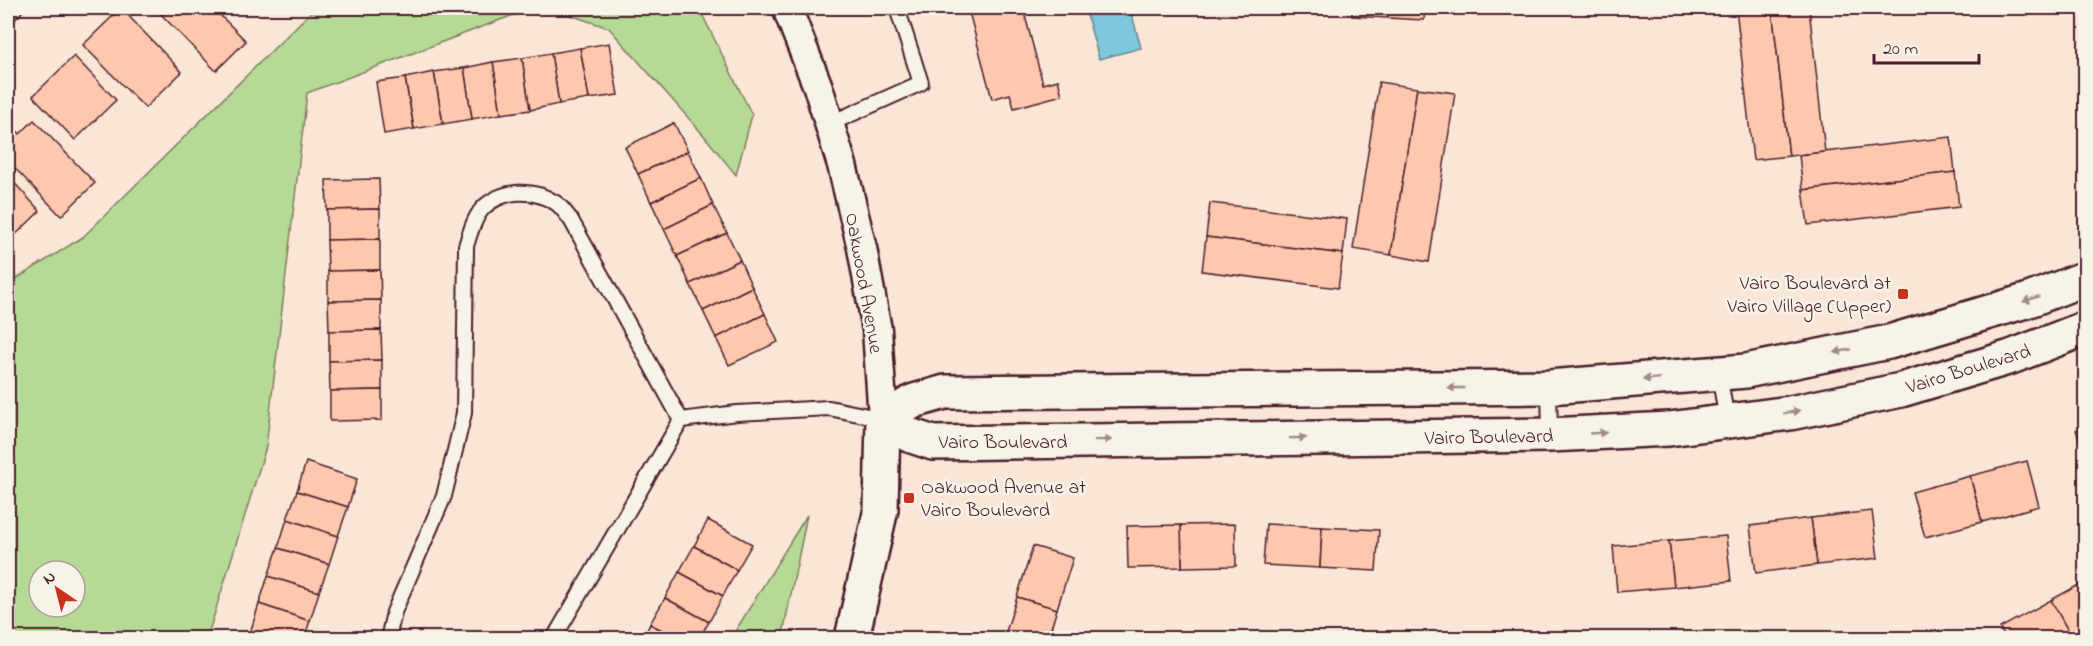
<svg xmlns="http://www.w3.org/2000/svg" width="2093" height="646" font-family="'Indie Flower',sans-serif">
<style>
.green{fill:#b5da95;stroke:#807c60;stroke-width:1.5;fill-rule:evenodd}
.water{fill:#7dc8dd;stroke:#698496;stroke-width:1.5}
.building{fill:#fdc8ae;stroke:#4a1f2b;stroke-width:1.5}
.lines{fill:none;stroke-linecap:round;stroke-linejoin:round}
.lane-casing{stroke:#4a1f2b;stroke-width:18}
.street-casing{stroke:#4a1f2b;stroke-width:33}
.secondary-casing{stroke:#4a1f2b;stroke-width:38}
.lane{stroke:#f7f3e8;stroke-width:14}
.street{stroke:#f7f3e8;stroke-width:28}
.secondary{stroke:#f7f3e8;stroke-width:33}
.oneway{fill:#a0898a}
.poi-dot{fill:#c8321e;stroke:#f7f3e8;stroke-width:2}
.labels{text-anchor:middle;stroke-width:5;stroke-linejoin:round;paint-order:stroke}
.poi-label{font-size:20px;fill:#4a1f2b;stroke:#f7f3e8;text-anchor:end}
.street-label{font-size:20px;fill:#4a1f2b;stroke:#f7f3e8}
</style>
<rect width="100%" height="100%" fill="#f9e6d7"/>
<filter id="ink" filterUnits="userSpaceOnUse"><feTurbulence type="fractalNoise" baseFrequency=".0167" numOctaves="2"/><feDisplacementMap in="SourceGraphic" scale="12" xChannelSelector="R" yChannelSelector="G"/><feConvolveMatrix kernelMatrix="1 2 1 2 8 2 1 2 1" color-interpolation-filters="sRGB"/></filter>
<g filter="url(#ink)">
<g class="green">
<path d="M315 8H532L307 93 266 447 207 638H8V284L83 237ZM39 571H75V607H39Z"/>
<path d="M549 8H699L752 115 736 175 706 138 609 28Z"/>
<path d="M807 515 782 638H731Z"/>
</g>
<path class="water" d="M1085 8H1130L1141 48 1099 59Z"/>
<g class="building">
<path d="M121 8 182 72 145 108 83 45Z"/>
<path d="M155 8H213L246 41 216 71Z"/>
<path d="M968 8H1023L1043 84 1058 80 1062 95 1014 108 1010 94 992 99Z"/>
<path d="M1352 8H1388V18L1352 16Z"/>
<path d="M1388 8H1425L1424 20 1388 18Z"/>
<path d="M1736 8H1772L1789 156 1753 160Z"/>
<path d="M1772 8H1809L1825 152 1789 156Z"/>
<path d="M609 43 618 95 589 99 580 48Z"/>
<path d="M580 48 589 99 559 104 551 53Z"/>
<path d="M551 53 559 104 530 110 522 58Z"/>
<path d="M74 56 116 100 75 140 33 96Z"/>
<path d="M522 58 530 110 501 114 493 62Z"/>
<path d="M493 62 501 114 472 119 464 68Z"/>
<path d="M464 68 472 119 443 124 434 72Z"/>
<path d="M434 72 443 124 414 129 405 78Z"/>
<path d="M405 78 414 129 384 134 376 82Z"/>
<path d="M1379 82 1417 88 1391 255 1353 249Z"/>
<path d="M1417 88 1455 93 1429 262 1391 255Z"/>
<path d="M34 120 95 183 61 216 8 161V121L20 134Z"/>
<path d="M674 123 688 151 638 174 625 147Z"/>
<path d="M1951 137 1955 172 1803 190 1799 155Z"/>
<path d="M688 151 701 178 651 202 638 174Z"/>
<path d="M1955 172 1959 207 1808 225 1803 190Z"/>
<path d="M8 176 40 211 8 242Z"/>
<path d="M701 178 713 205 664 229 651 202Z"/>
<path d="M379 179 380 209 327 210 326 180Z"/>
<path d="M1210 203 1347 219 1343 254 1206 237Z"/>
<path d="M713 205 727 233 677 256 664 229Z"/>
<path d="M380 209V239L327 240V210Z"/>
<path d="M727 233 740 260 690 284 677 256Z"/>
<path d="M1206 237 1343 254 1338 288 1202 271Z"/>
<path d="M380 239V270L328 271 327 240Z"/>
<path d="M740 260 752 287 703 311 690 284Z"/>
<path d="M380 270 381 300 328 301V271Z"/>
<path d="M752 287 765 314 716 338 703 311Z"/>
<path d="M381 300V330L329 331 328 301Z"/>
<path d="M765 314 778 342 729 365 716 338Z"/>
<path d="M381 330 382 360 329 361V331Z"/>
<path d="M382 360V390L330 391 329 361Z"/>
<path d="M382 390V420L330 421V391Z"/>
<path d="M2086 426V456L2076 430Z"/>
<path d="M2027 461 2039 506 1982 522 1970 476Z"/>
<path d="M306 462 357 479 348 507 297 491Z"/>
<path d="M1970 476 1982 522 1925 537 1912 492Z"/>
<path d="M297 491 348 507 338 536 287 519Z"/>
<path d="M1872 511 1878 558 1817 565 1811 518Z"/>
<path d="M1811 518 1817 565 1756 573 1750 526Z"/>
<path d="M287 519 338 536 329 564 278 548Z"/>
<path d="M708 520 752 544 737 570 694 546Z"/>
<path d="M1235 524 1236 566 1182 567 1181 525Z"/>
<path d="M1266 524 1322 527 1320 568 1263 565Z"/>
<path d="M1181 525 1182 567 1128 568 1127 526Z"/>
<path d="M1322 527 1379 530 1376 571 1320 568Z"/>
<path d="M1726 536 1731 581 1674 587 1669 541Z"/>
<path d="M1669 541 1674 587 1617 592 1613 546Z"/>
<path d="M694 546 737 570 723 596 679 572Z"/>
<path d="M1033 546 1073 558 1057 609 1017 597Z"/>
<path d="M278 548 329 564 319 592 268 576Z"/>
<path d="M679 572 723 596 709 622 665 598Z"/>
<path d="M268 576 319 592 310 621 259 604Z"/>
<path d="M2086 581V638H2072L2051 600Z"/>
<path d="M1017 597 1057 609 1048 638H1004Z"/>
<path d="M665 598 709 622 699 638H677L650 624Z"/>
<path d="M2051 600 2072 638H2005L2000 628Z"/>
<path d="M259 604 310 621 304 638H268L250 633Z"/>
<path d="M650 624 677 638H643Z"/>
</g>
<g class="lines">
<defs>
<g id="lane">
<path d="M8 15 15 8"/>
<path d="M829 124 921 83 897 8"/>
<path d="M1719 373 1727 421"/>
<path d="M1549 387 1550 435"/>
<path d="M681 420 737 413 829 408 883 419"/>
<path d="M390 638V630L394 612 444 496 464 413 466 246C470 233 474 218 483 208 503 189 533 188 556 203 562 207 566 214 571 220L681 420"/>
<path d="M554 638 681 420"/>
</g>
<path id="street" d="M787 8 818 87 842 165 862 248 877 330 883 419"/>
<g id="secondary">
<path d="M883 419 914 401 945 392 1549 387 1746 371 1889 342 2029 300 2086 278"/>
<path d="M883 419 909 435 933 443 1550 435 1669 429 1790 413 1901 390 2011 357 2086 328"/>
<path d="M852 638 881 509 883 419"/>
</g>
</defs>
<use href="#lane" class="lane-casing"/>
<use href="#street" class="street-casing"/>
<use href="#secondary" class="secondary-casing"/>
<use href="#lane" class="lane"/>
<use href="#street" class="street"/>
<use href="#secondary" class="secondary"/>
</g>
<defs><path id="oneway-solid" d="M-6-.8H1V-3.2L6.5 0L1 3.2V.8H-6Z" transform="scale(1.5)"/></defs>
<g class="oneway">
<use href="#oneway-solid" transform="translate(2031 299) rotate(161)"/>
<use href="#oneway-solid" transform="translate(1843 351) rotate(169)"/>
<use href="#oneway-solid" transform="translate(1651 379) rotate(175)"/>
<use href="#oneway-solid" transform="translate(1456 388) rotate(180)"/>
<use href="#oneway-solid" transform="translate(1792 412) rotate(-10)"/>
<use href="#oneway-solid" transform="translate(1598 433) rotate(-3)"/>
<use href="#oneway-solid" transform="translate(1298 438) rotate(-1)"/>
<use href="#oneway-solid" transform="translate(1103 440) rotate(-1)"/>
</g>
</g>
<g class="poi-dot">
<rect x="1897" y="288" width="12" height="12" rx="3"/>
<rect x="903" y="492" width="12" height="12" rx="3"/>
</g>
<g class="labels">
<g class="poi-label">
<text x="1891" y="289">Vairo Boulevard at<tspan x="1891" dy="23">Vairo Village (Upper)</tspan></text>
<text x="921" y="493" text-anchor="start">Oakwood Avenue at<tspan x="921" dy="23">Vairo Boulevard</tspan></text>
</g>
<g class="street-label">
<text transform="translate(865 283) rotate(80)" y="7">Oakwood Avenue</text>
<text transform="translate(1968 368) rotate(-17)" y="7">Vairo Boulevard</text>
<text transform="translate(1489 436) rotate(-1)" y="7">Vairo Boulevard</text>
<text x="1003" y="448">Vairo Boulevard</text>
</g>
</g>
<rect width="2093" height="646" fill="none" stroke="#f7f3e8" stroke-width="30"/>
<rect x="15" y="15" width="2063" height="616" fill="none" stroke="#4a1f2b" stroke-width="2" filter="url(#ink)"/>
<g transform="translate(57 589) rotate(325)"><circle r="28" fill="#f7f3e8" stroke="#b29e9c" stroke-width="1.5"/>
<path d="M0-4.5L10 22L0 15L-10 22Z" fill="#c8321e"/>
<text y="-9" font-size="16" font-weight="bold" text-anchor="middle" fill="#4a1f2b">N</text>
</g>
<path d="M1874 54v9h105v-9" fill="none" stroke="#4a1f2b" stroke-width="3"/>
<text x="1883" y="54" font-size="18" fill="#4a1f2b" stroke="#f7f3e8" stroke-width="4.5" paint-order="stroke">20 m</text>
</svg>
